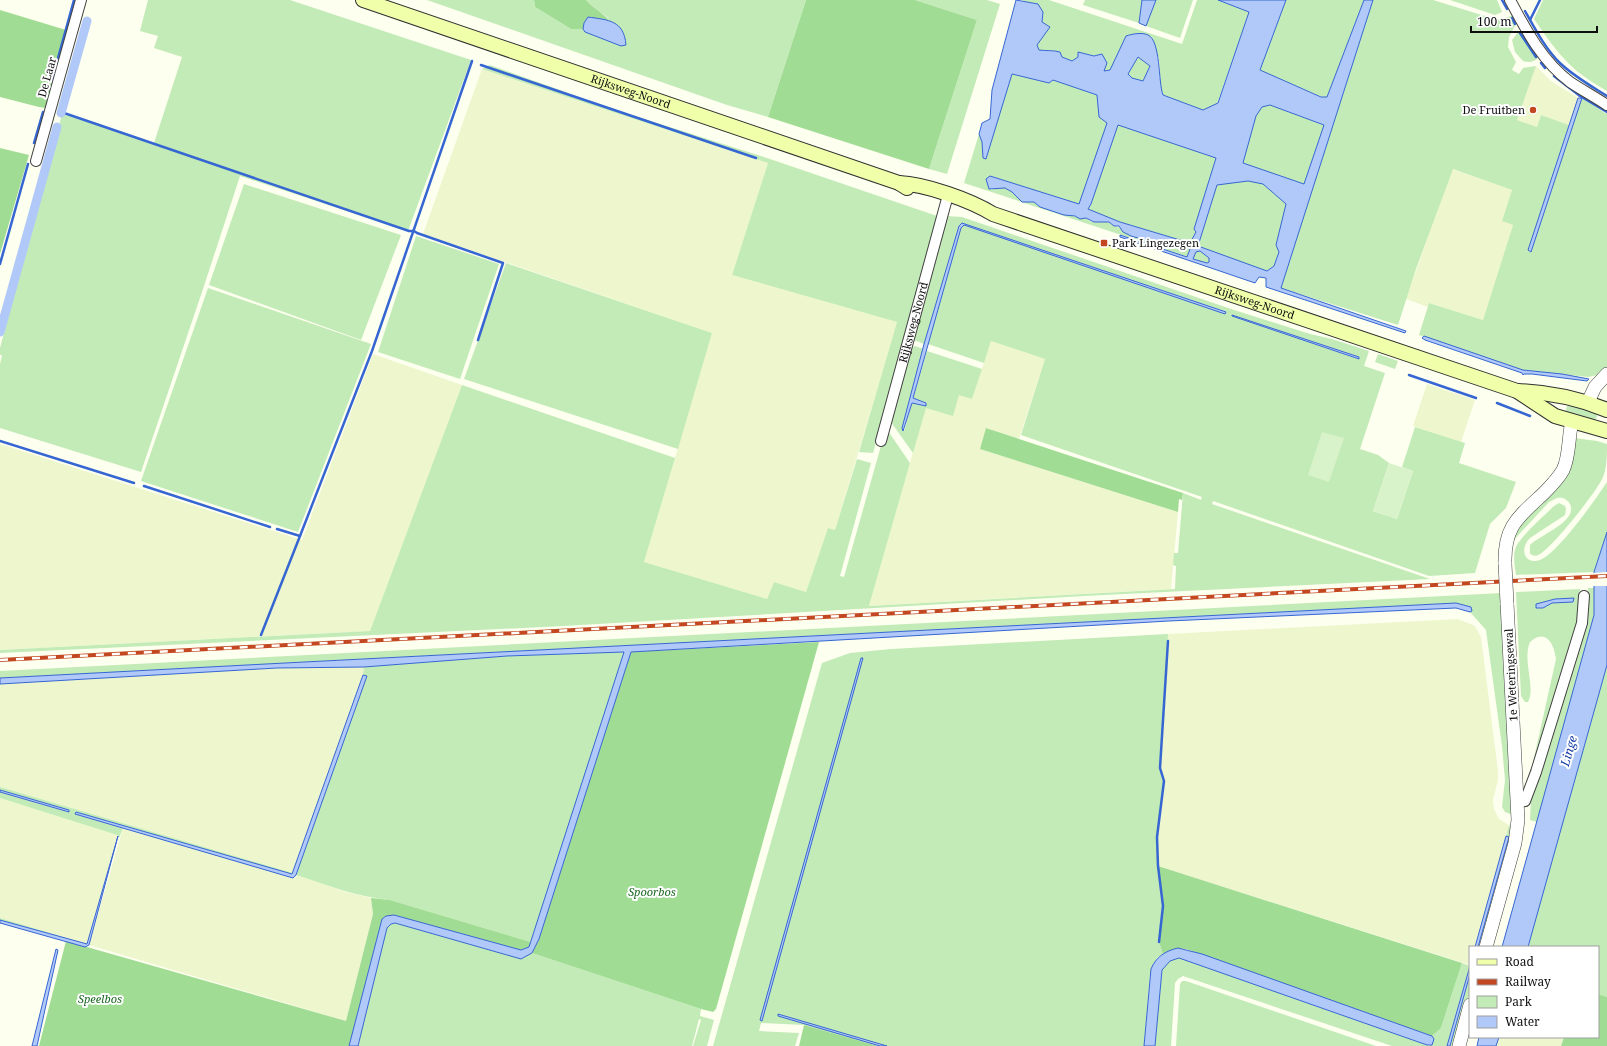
<svg xmlns="http://www.w3.org/2000/svg" width="1607" height="1046" font-family="'Noto Serif',serif">
<style>
.farmland{fill:#eef6ce}
.green{fill:#c3ebb7;fill-rule:evenodd}
.forest{fill:#a1dc95}
.pitch{fill:#d8f2c9}
.water{fill:#b1c9f8;stroke:#3666d2;fill-rule:evenodd}
.pier{fill:#fdffef}
.lines{fill:none;stroke-linecap:round;stroke-linejoin:round}
.stream{stroke:#3666d2;stroke-width:2.5}
.canal{stroke:#b1c9f8;stroke-width:9}
.minor-casing{stroke:#414141;stroke-width:12}
.tertiary-casing{stroke:#414141;stroke-width:14}
.secondary-casing{stroke:#303030;stroke-width:16}
.minor{stroke:#fff;stroke-width:10}
.tertiary{stroke:#fff;stroke-width:13}
.secondary{stroke:#f0ffaa;stroke-width:14}
.rail-casing{stroke:#c34821;stroke-width:4}
.rail{stroke:#fff;stroke-width:2.5;stroke-dasharray:8;stroke-linecap:butt}
.tertiary-bridge-casing{stroke:#414141;stroke-width:14;stroke-linecap:butt}
.tertiary-bridge{stroke:#fff;stroke-width:13}
.poi-dot{fill:#c34821;stroke:#fff;stroke-width:1.5}
.labels{text-anchor:middle;stroke-width:4;stroke-linejoin:round;paint-order:stroke}
.street-label{font-size:11px;fill:#0e0e0e;stroke:#fff}
.poi-label{font-size:11px;fill:#0e0e0e;stroke:#fff;text-anchor:end}
.park-label{font-size:11px;font-style:italic;fill:#1c6822;stroke:#fff}
.water-label{font-size:12px;font-style:italic;fill:#123aa4;stroke:#fff}
</style>
<rect width="100%" height="100%" fill="#fdffef"/>
<g class="farmland">
<path d="M1536 66 1551 81 1578 98 1569 125 1541 115 1537 127 1517 120Z"/>
<path d="M482 69 768 163 732 275 897 322 878 387 835 530 828 528 806 592 774 582 767 599 644 562 712 333 423 234Z"/>
<path d="M1452 169 1512 190 1502 221 1513 225 1483 320 1430 303 1428 307 1406 299Z"/>
<path d="M991 341 1045 359 1019 439 987 428 980 449 1178 512 1171 589 869 606 926 407 959 394 972 399Z"/>
<path d="M373 354 462 385 370 631 0 650V444L302 540Z"/>
<path d="M1427 384 1475 400 1461 442 1413 426Z"/>
<path d="M1458 619 1475 626 1481 637 1498 771V780L1493 800 1494 809 1499 819 1509 825 1475 947H1470V965L1158 866 1157 837 1164 781 1160 768 1168 634Z"/>
<path d="M364 667 363 675 293 873 0 787V684L277 668Z"/>
<path d="M0 798 117 835 118 836 87 944 0 918Z"/>
<path d="M123 828 295 878 296 875 346 892 371 898 373 914 346 1021 89 945Z"/>
<path d="M1499 1037H1564L1561 1046H1496Z"/>
</g>
<g class="green">
<path d="M148 0H290L471 60 408 231 240 176 203 289 141 472 0 428V364L2 355H0V348L62 114 154 143 182 57 154 48 158 36 140 31Z"/>
<path d="M427 0H534L535 7 571 29H582L588 17 609 19C602 12 593 8 586 0H806L768 117 727 105Z"/>
<path d="M915 0H987L1000 4 947 174 929 169 977 20Z"/>
<path d="M1021 0H1049L1182 44 1197 0H1218L1249 12 1217 104 1203 110 1163 95 1161 89 1159 59 1152 38 1110 70 1103 71 1102 54 1094 56 1078 52V57L1072 61 1062 57 1052 50 1046 51 1039 50 1037 45 1050 27 1042 22 1043 12 1038 5Z"/>
<path d="M1085 0H1142L1139 23 1083 5Z"/>
<path d="M1156 0H1193L1180 38 1146 26Z"/>
<path d="M1286 0H1364L1327 97H1322L1260 70Z"/>
<path d="M1373 0H1433L1498 20 1514 15 1517 22 1509 37 1508 47 1516 62 1512 70 1519 74 1523 68 1536 66 1517 120 1537 127 1541 115 1569 125 1528 250 1531 252 1582 98 1607 114V367L1597 375 1588 377 1523 370 1419 335 1429 303 1483 320 1513 225 1502 221 1512 190 1453 169 1416 269 1398 325 1281 288Z"/>
<path d="M1450 0H1497L1502 12 1495 15Z"/>
<path d="M1543 0H1607V91C1597 85 1587 79 1578 72 1560 57 1547 38 1534 19Z"/>
<path d="M1519 31H1523L1539 57C1534 62 1529 63 1523 61L1515 52 1512 40Z"/>
<path d="M1138 57 1150 66 1143 81 1132 78 1128 74Z"/>
<path d="M490 65 610 108 770 159 940 217 873 453 859 452 897 322 732 275 768 163 482 69Z"/>
<path d="M1012 74 1049 83 1053 80 1097 95 1099 117 1107 123 1079 205 990 176 991 190C995 189 1000 187 1005 188 1016 190 1019 204 1034 202 1048 212 1068 216 1085 218 1088 219 1090 222 1093 222 1102 223 1106 219 1114 226L1165 241 1181 244 1190 249 1188 257 964 183 979 134 982 142 983 158 986 159Z"/>
<path d="M1270 105 1324 125 1304 184 1242 163 1256 116 1262 107Z"/>
<path d="M1118 124 1216 158 1194 229 1196 232 1190 243 1120 222 1088 209 1091 204Z"/>
<path d="M1248 181 1263 184 1286 204 1276 245 1279 252 1274 266 1267 271 1198 247 1217 185Z"/>
<path d="M244 184 401 235 361 340 209 285Z"/>
<path d="M947 216 962 217 1234 310 1310 334 1332 339 1369 351 1364 366 1385 373 1360 449 1378 455 1389 463 1373 511 1397 519 1413 471 1402 467 1415 427 1465 443 1459 463 1516 482 1506 508 1490 524 1475 573 1429 576 1213 501 1212 504 1430 579 1084 596 563 626 0 653V650L370 631 462 385 675 458 644 562 767 599 774 582 806 592 828 528 835 530 857 459 871 463 840 576 844 577 886 428 910 463 869 606 1175 589 1176 566 1173 565 1174 553H1178L1183 493 1201 500 1202 497 1021 435 1045 359 991 341 984 363 928 344 961 228 964 225 1225 314 1226 312 962 223 959 226 924 344 914 340ZM1232 315 1359 357 1358 359 1232 316Z"/>
<path d="M416 236 499 264 460 379 378 352Z"/>
<path d="M1200 251 1209 258V262L1207 263 1193 259 1196 252Z"/>
<path d="M506 263 712 333 678 449 464 379Z"/>
<path d="M208 288 371 344 298 532 141 481Z"/>
<path d="M915 346 923 349 902 428 904 431 912 402 926 406V403L913 399 927 351 982 369 972 399 959 395 953 416 926 408 913 453 891 422 909 348Z"/>
<path d="M1378 354 1398 361 1395 369 1375 362Z"/>
<path d="M1567 406 1580 407 1594 410 1597 416 1594 423 1567 413 1566 410Z"/>
<path d="M1574 438 1597 441 1607 444C1607 455 1607 467 1603 477 1598 490 1550 551 1538 555 1535 557 1533 555 1530 554V545C1540 535 1574 523 1571 507 1570 502 1567 500 1563 498 1558 496 1553 500 1549 502L1511 543 1521 523 1544 501Z"/>
<path d="M1607 482V532L1594 572 1516 575C1515 568 1513 558 1515 550 1517 539 1545 515 1554 506L1559 503 1565 506 1566 509 1565 515 1530 538C1518 550 1526 567 1542 559 1559 551 1596 499 1607 482Z"/>
<path d="M1588 588H1595L1594 615 1537 822 1530 820 1531 799 1588 601Z"/>
<path d="M1580 589 1576 632 1532 772 1534 758 1556 659C1554 644 1546 628 1530 642 1522 660 1536 687 1528 702H1525L1521 696 1516 592Z"/>
<path d="M1502 593 1513 812 1510 814 1505 812 1502 807 1505 780 1502 746 1486 630 1470 612 1472 608 1456 603 285 663 0 678V671Z"/>
<path d="M1168 634 1160 768 1164 781 1157 837 1158 866 1163 906 1159 942 1163 954 1157 958 1150 974 1144 1046H878L804 1025 761 1023 759 1031 799 1033 795 1046H713L822 663 850 653 891 649Z"/>
<path d="M624 652 531 942 390 900C357 897 327 885 296 875L367 676 363 675 364 667 507 656Z"/>
<path d="M1607 665V997L1598 994V947H1528Z"/>
<path d="M0 787 293 873 289 874 76 812V814L123 828 119 838 117 835 0 798V792L68 812 69 810 0 790Z"/>
<path d="M1509 825 1513 830 1482 947H1478L1509 837 1506 836Z"/>
<path d="M0 918 87 944 0 920Z"/>
<path d="M395 923 521 959 532 953 701 1009 700 1016 714 1020 707 1046H693L701 1020 699 1019 692 1046H358L387 928 391 924Z"/>
<path d="M1179 958 1429 1046 1434 1039 1432 1036 1441 1028 1462 963 1470 966 1447 1046H1392L1183 976 1178 979 1175 983 1171 1046H1155L1162 970 1170 961Z"/>
<path d="M1470 974V991L1455 1046H1450Z"/>
<path d="M1182 981H1186L1376 1046H1176L1180 984Z"/>
</g>
<g class="forest">
<path d="M534 0H586C593 8 602 12 609 20L588 17 584 23 583 29H571L535 7Z"/>
<path d="M806 0H915L977 20 929 169 768 117Z"/>
<path d="M0 10 66 30 46 108 39 107 0 97Z"/>
<path d="M0 148 29 155 0 254Z"/>
<path d="M986 428 1183 493 1182 500 1179 499 1178 512 980 449Z"/>
<path d="M819 642 716 1009 713 1012 701 1009 532 953 539 939 631 652Z"/>
<path d="M1158 866 1462 963 1441 1028 1432 1036 1186 949C1177 948 1171 949 1163 954L1159 942 1163 906Z"/>
<path d="M371 898 390 900 531 942 529 947 521 950 394 915 386 916 382 919 349 1046H39L66 941 346 1021 373 914Z"/>
<path d="M1598 994 1607 997V1046H1561L1564 1037H1598Z"/>
<path d="M804 1025 878 1046H799Z"/>
</g>
<g class="pitch">
<path d="M1322 432 1344 438 1329 482 1308 475Z"/>
<path d="M1389 463 1413 471 1397 519 1373 511Z"/>
</g>
<g class="water">
<path d="M1016 0 1038 4 1043 12 1042 22 1050 27 1037 45 1039 50C1046 51 1053 50 1060 52L1062 57 1072 61 1078 57V52L1094 56 1102 54 1107 63 1104 71 1110 70 1126 36C1132 34 1142 32 1148 35 1161 41 1158 82 1163 95L1203 110 1218 103 1249 12 1218 0H1286L1260 70 1321 97H1327L1364 0H1373L1281 288 1406 331 1405 333 1266 287V278L1259 277 1255 283 1120 237V235L1187 257 1190 249 1181 244 1165 241 1159 244 1131 236 1123 232 1119 226H1114L1109 222H1094L1086 218 1080 219 1075 216 1064 215 1040 207 1034 202H1022L1012 192 1005 188 989 189 986 179 990 176 1079 204 1107 123 1099 117 1097 95 1053 80 1049 83 1012 74 986 159 983 158 982 142 979 134 982 123 990 119 992 90ZM1138 57 1150 66 1143 81 1132 78 1128 74ZM1270 105 1324 125 1304 184 1243 163 1256 116 1262 107ZM1118 125 1216 158 1194 229 1196 232 1190 243 1120 222 1088 209 1091 204ZM1248 181 1263 184 1286 204 1276 245 1279 252 1274 266 1267 271 1198 246 1217 185ZM1200 251 1209 258V262L1207 263 1193 259 1196 252Z"/>
<path d="M1142 0H1156L1146 26 1139 23Z"/>
<path d="M588 17C608 20 624 20 626 45L621 46 585 32 583 29 584 23Z"/>
<path d="M1578 98H1582L1531 252 1528 250Z"/>
<path d="M962 223 1226 312 1225 314 964 225 961 228 913 398 926 403V406L912 403 903 431 902 428 924 344 959 226Z"/>
<path d="M1232 315 1359 357V359L1232 316Z"/>
<path d="M1424 336 1523 370 1562 374 1589 379 1587 381 1532 374H1524L1523 375 1522 373 1425 340 1422 338Z"/>
<path d="M1607 532V665L1528 947H1502L1594 615V572Z"/>
<path d="M1574 598 1573 602 1552 603 1543 608H1536V604L1555 599Z"/>
<path d="M1456 603 1471 607 1472 611 1470 612 1456 608 1169 621 631 652 539 939 532 953 521 959 395 923 391 924 387 928 358 1046H349L382 919 386 916 394 915 521 950 529 947 624 652 507 656 364 667 277 668 0 684V678L285 663Z"/>
<path d="M861 658H863L762 1021 760 1020Z"/>
<path d="M363 675 367 676 296 875 293 878 75 814 76 812 292 874Z"/>
<path d="M0 790 69 810V812L0 792Z"/>
<path d="M118 836 89 945 85 947 0 923V920L87 944Z"/>
<path d="M1506 836 1509 837 1478 947H1475Z"/>
<path d="M1178 948 1202 954 1429 1035 1432 1036 1434 1039 1432 1045H1427L1179 958 1170 961 1162 970 1155 1046H1144L1151 969C1156 957 1165 951 1178 948Z"/>
<path d="M56 949 58 950 37 1046H32Z"/>
<path d="M1470 966V974L1450 1046H1447Z"/>
<path d="M778 1014 887 1046H880L778 1016Z"/>
<path d="M1479 1037H1499L1496 1046H1477Z"/>
</g>
<path class="pier" d="M1607 572V586H1593V573Z"/>
<g class="lines">
<g class="stream">
<path d="M1502 0 1507 9"/>
<path d="M1525 11C1535 29 1546 50 1561 64 1575 77 1591 86 1607 96"/>
<path d="M1512 18 1515 24"/>
<path d="M1530 20 1540 0"/>
<path d="M1520 33 1536 57"/>
<path d="M1541 63 1545 68"/>
<path d="M481 65 756 158"/>
<path d="M1554 76 1580 96 1607 112"/>
<path d="M52 80 74 0"/>
<path d="M61 112 409 231H414L417 233 503 263 478 340"/>
<path d="M34 143 43 112"/>
<path d="M0 264 28 164"/>
<path d="M1409 375 1476 398"/>
<path d="M1497 403 1530 416"/>
<path d="M0 441 134 483"/>
<path d="M144 486 270 527"/>
<path d="M277 529 300 536 372 351 472 61"/>
<path d="M261 635 300 536"/>
<path d="M1159 942 1163 906 1158 866 1157 837 1164 781 1160 768 1168 641"/>
</g>
<g class="canal">
<path d="M61 113 87 21"/>
<path d="M0 332 57 127"/>
</g>
<defs>
<g id="minor">
<path d="M1510 0C1526 30 1542 61 1570 82 1582 90 1595 97 1607 105"/>
<path d="M36 161 81 0"/>
<path id="s1" d="M881 441 948 195"/>
<path d="M1518 802 1525 801 1536 772 1582 623 1584 596"/>
</g>
<g id="tertiary">
<path d="M1588 402 1595 387 1607 374"/>
<path d="M1505 564C1504 527 1517 518 1543 494 1550 487 1558 479 1563 470 1570 456 1568 437 1572 422"/>
<path d="M1486 947 1515 843 1518 820 1507 603"/>
<path d="M1459 1046 1470 1005"/>
</g>
<g id="secondary">
<path id="s2" d="M363 0 899 183 907 188"/>
<path id="s3" d="M899 183C925 184 970 200 993 214L1517 391 1555 416 1607 431"/>
<path d="M1517 391C1548 392 1578 398 1607 410"/>
</g>
</defs>
<use href="#minor" class="minor-casing"/>
<use href="#tertiary" class="tertiary-casing"/>
<use href="#secondary" class="secondary-casing"/>
<use href="#minor" class="minor"/>
<use href="#tertiary" class="tertiary"/>
<use href="#secondary" class="secondary"/>
<defs>
<path id="rail" d="M0 660 1607 576"/>
</defs>
<use href="#rail" class="rail-casing"/>
<use href="#rail" class="rail"/>
<defs>
<path id="tertiary-bridge" d="M1505 564 1507 603"/>
</defs>
<use href="#tertiary-bridge" class="tertiary-bridge-casing"/>
<use href="#tertiary-bridge" class="tertiary-bridge"/>
</g>
<g class="poi-dot">
<circle cx="1533" cy="110" r="4"/>
<rect x="1100" y="239" width="8" height="8" rx="2"/>
</g>
<g class="labels">
<g class="street-label">
<text transform="translate(47 77) rotate(-74)" y="4">De Laar</text>
<text dy="4" stroke="none"><textPath href="#s2" startOffset="283">Rijksweg-Noord</textPath></text>
<text dy="4" stroke="none"><textPath href="#s3" startOffset="376">Rijksweg-Noord</textPath></text>
<text dy="4" stroke="none"><textPath href="#s1" startOffset="123">Rijksweg-Noord</textPath></text>
<text transform="translate(1511 675) rotate(-93)" y="4">1e Weteringsewal</text>
</g>
<g class="poi-label">
<text x="1525" y="114">De Fruitben</text>
<text x="1112" y="247" text-anchor="start">Park Lingezegen</text>
</g>
<g class="park-label">
<text x="652" y="896">Spoorbos</text>
<text x="100" y="1003">Speelbos</text>
</g>
<g class="water-label">
<text transform="translate(1569 751) rotate(-74)" y="4">Linge</text>
</g>
</g>
<rect x="1469" y="946" width="130" height="92" fill="#ffffff" stroke="#9f9f9f"/>
<rect x="1477" y="959" width="20" height="6" fill="#f0ffaa" stroke="#9f9f9f"/>
<text x="1505" y="966" font-size="12" fill="#0e0e0e">Road</text>
<rect x="1477" y="979" width="20" height="6" fill="#c34821" stroke="#9f9f9f"/>
<text x="1505" y="986" font-size="12" fill="#0e0e0e">Railway</text>
<rect x="1477" y="996" width="20" height="12" fill="#c3ebb7" stroke="#9f9f9f"/>
<text x="1505" y="1006" font-size="12" fill="#0e0e0e">Park</text>
<rect x="1477" y="1016" width="20" height="12" fill="#b1c9f8" stroke="#9f9f9f"/>
<text x="1505" y="1026" font-size="12" fill="#0e0e0e">Water</text>
<path d="M1471 26v6h126v-6" fill="none" stroke="#0e0e0e" stroke-width="2"/>
<text x="1477" y="26" font-size="12" fill="#0e0e0e" stroke="#ffffff" stroke-width="3" paint-order="stroke">100 m</text>
</svg>
